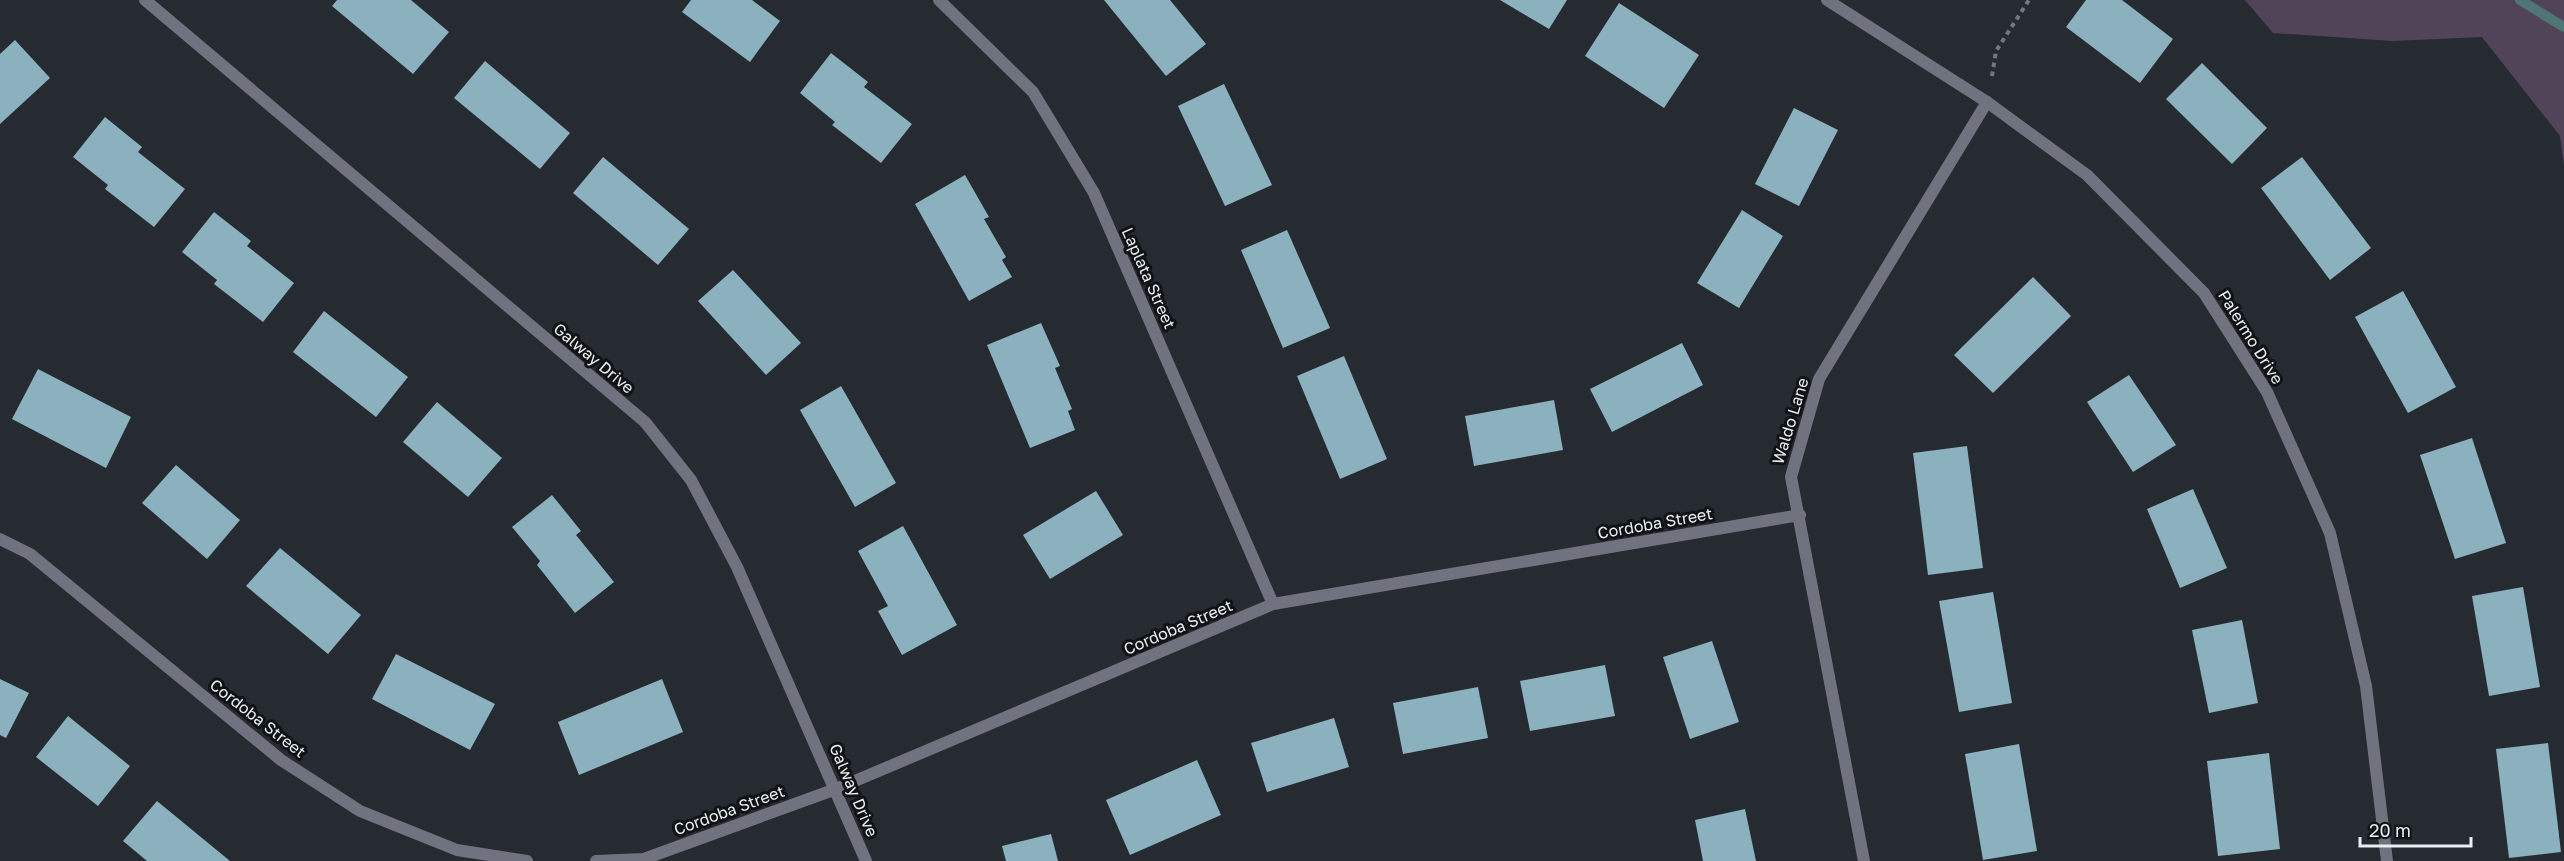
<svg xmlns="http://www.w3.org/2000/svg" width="2564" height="861" font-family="'Golos Text',sans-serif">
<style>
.green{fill:#514459}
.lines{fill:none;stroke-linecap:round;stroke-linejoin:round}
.stream{stroke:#4f7675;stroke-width:10}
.building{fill:#8bb0be}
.path{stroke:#72787d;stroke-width:4;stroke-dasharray:4.5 4.5;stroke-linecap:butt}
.minor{stroke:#71727f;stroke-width:12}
.tertiary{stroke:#71727f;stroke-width:12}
.labels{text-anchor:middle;stroke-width:6;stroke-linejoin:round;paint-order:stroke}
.street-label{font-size:16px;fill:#eaeef2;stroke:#101316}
</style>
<rect width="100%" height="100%" fill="#252b31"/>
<path class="green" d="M2245 0H2564V166L2560 136 2482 37 2393 41 2273 33Z"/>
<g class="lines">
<path class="stream" d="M2520 0 2564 27"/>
</g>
<g class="building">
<path d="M337 0H411L449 32 413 74 332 6Z"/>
<path d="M691 0H752L780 21 750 62 682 12Z"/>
<path d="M1104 0H1170L1206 44 1166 76Z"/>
<path d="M1500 0H1567L1549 29Z"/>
<path d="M2086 0H2122L2173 39 2140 83 2066 27Z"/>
<path d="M1619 3 1699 55 1664 108 1585 56Z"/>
<path d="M15 40 50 78 0 124V54Z"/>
<path d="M831 53 868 82 864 87 912 124 881 163 832 125 835 122 800 93Z"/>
<path d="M485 61 570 133 540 169 454 98Z"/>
<path d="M2202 63 2267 128 2232 164 2166 99Z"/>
<path d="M1224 84 1272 185 1225 206 1178 106Z"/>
<path d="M1794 108 1838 130 1799 206 1755 184Z"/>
<path d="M105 117 142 147 138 152 185 189 154 227 105 189 108 185 73 157Z"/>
<path d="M603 157 689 229 658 265 573 193Z"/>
<path d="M2302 157 2371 248 2330 280 2261 188Z"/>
<path d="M965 175 989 217 984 219 1006 257 1002 260 1012 277 969 301 915 204Z"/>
<path d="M1742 210 1783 236 1739 308 1697 283Z"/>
<path d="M214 212 251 241 247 246 294 283 263 322 214 284 217 280 182 252Z"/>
<path d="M1287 230 1330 328 1283 348 1241 250Z"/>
<path d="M733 270 801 343 766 375 698 301Z"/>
<path d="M2033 277 2071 316 1993 393 1954 355Z"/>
<path d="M2403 291 2456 387 2408 413 2355 317Z"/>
<path d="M324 311 408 377 376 417 293 352Z"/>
<path d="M1041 323 1060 366 1055 368 1072 409 1068 411 1075 430 1030 448 987 345Z"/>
<path d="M1682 343 1703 385 1612 432 1590 389Z"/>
<path d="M1344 356 1387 459 1340 479 1297 376Z"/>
<path d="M38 369 131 417 106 468 12 419Z"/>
<path d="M2129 375 2176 445 2133 472 2087 402Z"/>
<path d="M841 386 896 483 855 507 800 410Z"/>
<path d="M1554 400 1563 450 1474 466 1465 416Z"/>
<path d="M437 402 502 458 468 497 403 442Z"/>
<path d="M2472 438 2506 543 2455 559 2420 455Z"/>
<path d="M1967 446 1983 568 1928 575 1913 453Z"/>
<path d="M176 465 240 520 207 559 142 503Z"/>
<path d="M2193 489 2227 568 2180 588 2147 509Z"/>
<path d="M1096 491 1123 535 1050 579 1023 535Z"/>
<path d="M552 495 581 531 576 535 614 582 575 613 537 565 540 561 512 527Z"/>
<path d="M903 526 957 625 902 655 878 611 888 606 858 551Z"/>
<path d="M280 548 361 615 328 654 246 586Z"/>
<path d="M2523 587 2540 687 2489 696 2472 596Z"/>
<path d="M1993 592 2012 703 1959 712 1939 601Z"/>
<path d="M2242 620 2258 703 2209 713 2192 630Z"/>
<path d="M1712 641 1739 722 1690 739 1663 657Z"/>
<path d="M396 654 495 704 470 750 372 699Z"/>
<path d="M1605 665 1615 716 1530 731 1520 681Z"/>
<path d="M0 679 29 693 6 738 0 735Z"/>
<path d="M662 679 683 732 579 775 558 722Z"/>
<path d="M1478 687 1488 738 1403 754 1393 703Z"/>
<path d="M68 716 130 766 98 806 36 757Z"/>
<path d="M1334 718 1349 767 1267 792 1251 743Z"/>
<path d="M2548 743 2561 852 2509 858 2496 749Z"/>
<path d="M2019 744 2037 851 1983 860 1965 754Z"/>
<path d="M2269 753 2280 849 2218 856 2207 761Z"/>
<path d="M1197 760 1221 815 1130 855 1106 800Z"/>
<path d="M157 801 230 861H147L123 841Z"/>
<path d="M1745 809 1756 861H1703L1695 820Z"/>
<path d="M1051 834 1058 861H1006L1002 846Z"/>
</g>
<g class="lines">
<path class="path" d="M1992 76 1996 51 2029 0"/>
<g class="minor">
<path d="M939 0 1033 92 1094 193 1273 604"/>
<path d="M1827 0 1987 102 2087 175 2204 293 2267 392 2330 533 2366 686 2387 861"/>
<path d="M0 539 30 554 281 760 360 811 457 850 527 861"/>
<path d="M596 861 644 859 836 789 1273 604 1800 515"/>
<path d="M1864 861 1791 477 1819 379 1987 102"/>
</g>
<path class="tertiary" d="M145 0 645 422 691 480 737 567 866 861"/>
</g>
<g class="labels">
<g class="street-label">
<text transform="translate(1149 278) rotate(66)" y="6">Laplata Street</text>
<text transform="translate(2251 337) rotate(58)" y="6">Palermo Drive</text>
<text transform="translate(594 358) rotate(40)" y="6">Galway Drive</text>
<text transform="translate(1790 421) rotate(-73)" y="6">Waldo Lane</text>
<text transform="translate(1655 523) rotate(-10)" y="6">Cordoba Street</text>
<text transform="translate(1178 627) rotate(-23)" y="6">Cordoba Street</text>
<text transform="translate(258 718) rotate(38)" y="6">Cordoba Street</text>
<text transform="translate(854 790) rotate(67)" y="6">Galway Drive</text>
<text transform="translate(729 810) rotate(-20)" y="6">Cordoba Street</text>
</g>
</g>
<path d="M2360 837v9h111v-9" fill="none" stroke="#eaeef2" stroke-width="3"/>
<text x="2369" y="837" font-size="18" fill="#eaeef2" stroke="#101316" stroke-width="4.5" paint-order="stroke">20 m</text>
</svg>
